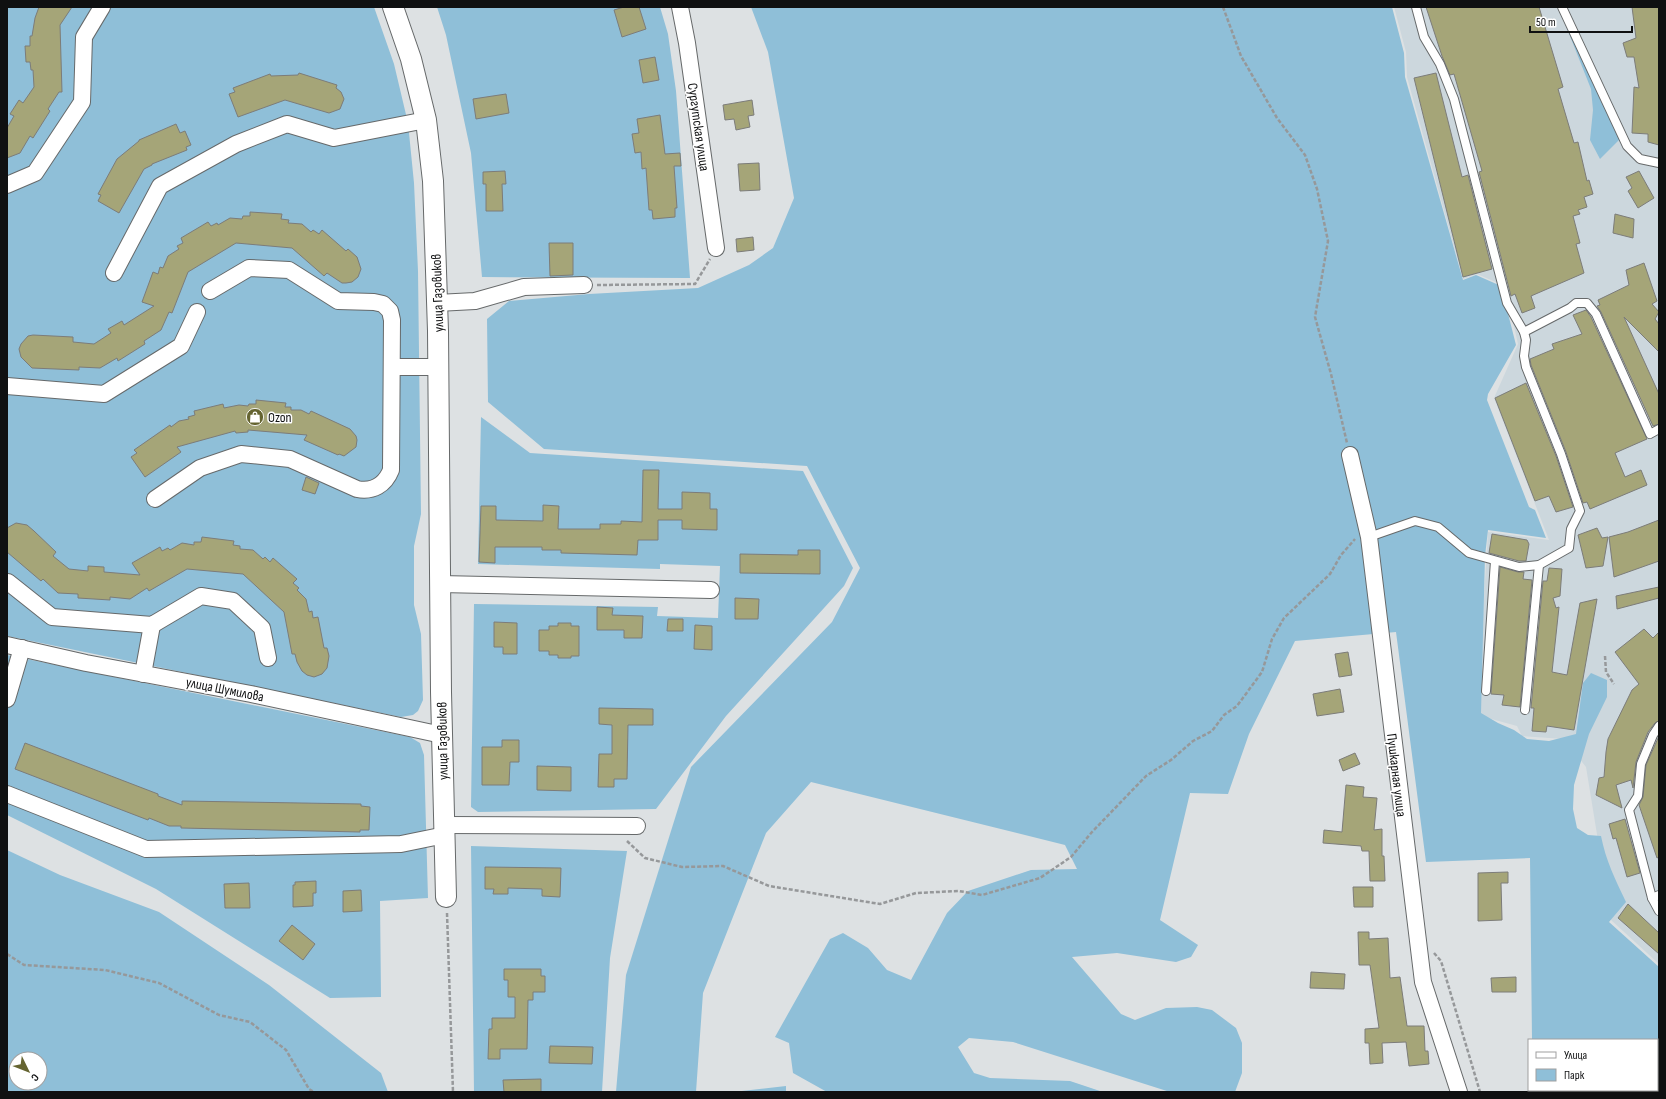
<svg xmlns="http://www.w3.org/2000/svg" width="1666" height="1099" font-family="'Sofia Sans Condensed',sans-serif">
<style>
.built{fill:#ccd7dd}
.green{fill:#8fbfd8;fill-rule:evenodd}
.building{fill:#a5a578;stroke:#7c7c79}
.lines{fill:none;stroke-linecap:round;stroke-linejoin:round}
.service-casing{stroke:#66696a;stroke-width:10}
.minor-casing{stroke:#66696a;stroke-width:18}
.tertiary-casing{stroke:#66696a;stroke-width:22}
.path{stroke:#96989a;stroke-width:2.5;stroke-dasharray:4 2;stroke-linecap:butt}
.service{stroke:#fff;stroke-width:8}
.minor{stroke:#fff;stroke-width:16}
.tertiary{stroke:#fff;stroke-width:20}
.labels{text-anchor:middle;stroke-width:3;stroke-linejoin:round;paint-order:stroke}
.street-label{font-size:14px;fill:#0f1011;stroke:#fff}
.poi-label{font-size:14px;fill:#0f1011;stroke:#fff;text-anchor:start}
</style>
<rect width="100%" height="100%" fill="#dde1e3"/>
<path class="built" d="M1394 7H1659V964L1611 920 1586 767 1564 739 1522 736 1517 726 1477 715 1488 532 1549 540 1494 398 1518 344 1505 286 1477 274 1463 279 1407 77 1406 52Z"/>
<g class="green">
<path d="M7 7H374L394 64 408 123 414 183 418 271 421 514 414 546V605L421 634 423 700 418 711 413 715 401 717 7 636Z"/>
<path d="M437 7H660L668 34 676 91 690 278 482 277 471 153 446 35Z"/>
<path d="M751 7H1392L1404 53 1405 77 1463 280 1476 275 1501 286 1516 345 1488 394 1487 400 1529 507 1535 510 1546 538 1488 530 1485 556 1481 713 1498 723 1514 730 1527 739 1549 741 1576 734 1583 683 1591 673 1607 680V697L1589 734 1574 785 1573 809 1577 828 1588 835 1601 836C1606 861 1615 879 1626 902L1609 922 1659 967V1092H1542L1541 1090H1657V1040H1532L1530 858 1426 862 1396 632 1295 641 1249 734 1228 794 1190 793 1160 920 1198 945 1191 957 1176 962 1117 953 1072 957 1121 1014 1135 1020 1166 1008 1197 1007 1212 1010 1236 1028 1242 1043V1073L1235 1092H1170L1013 1042 969 1038 958 1047 974 1073 990 1078 1070 1081 1103 1092H827L793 1073 789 1043 775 1037 830 939 843 933 868 948 887 970 911 980 947 913 968 891 1031 870 1077 869 1065 845 811 782 766 833 703 993 696 1092H616L626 975 691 767 832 622 860 568 807 466 544 449 488 402 487 319 509 301 589 294 698 288 749 265 773 248 794 198 768 52Z"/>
<path d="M1562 16 1620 139 1600 159 1590 140 1593 110 1591 89Z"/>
<path d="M481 417 530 453 803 471 853 568 844 586 726 716 656 809 478 812 471 807 474 604 658 607 657 616 718 618 720 566 660 564V569L478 564Z"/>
<path d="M7 655 410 737 420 743 424 755 428 898 380 901 381 997 330 998 156 889 7 815Z"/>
<path d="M471 846 627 851 610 958 602 1092H474Z"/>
<path d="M7 850 60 875 159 912 269 985 381 1073 388 1092H7ZM16 1059H40V1083H16Z"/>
<path d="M786 1086V1092H733Z"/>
</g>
<g class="building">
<path d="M39 7H72L60 25 62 92H59L48 109 50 111 33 138 30 136 20 153 7 158V128L14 116 10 114 19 100 23 103 34 87 33 70H31L30 62H26L25 46H30V36H32L35 18Z"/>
<path d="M624 7H639L646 29 622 37 614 10Z"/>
<path d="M1426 7H1539L1563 87 1558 89 1574 143 1578 142 1587 181 1589 180 1593 194 1584 197 1587 207 1578 210 1580 214 1573 216 1580 243 1576 244 1584 273 1531 296 1535 308 1522 313 1515 294 1511 296 1479 172 1482 171 1454 74 1450 75 1442 56Z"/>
<path d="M1632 7H1659V145L1648 142V134L1632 133 1634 87 1639 88 1634 57H1627L1623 43 1636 38Z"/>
<path d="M655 57 659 80 643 83 639 60Z"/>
<path d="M299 73 337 85 336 88 341 92 344 99 340 109 329 113 285 100 238 117 229 94 235 92 233 88 270 74 271 76 298 75Z"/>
<path d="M1436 73 1462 177 1468 175 1492 269 1463 277 1414 78Z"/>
<path d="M506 94 509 113 476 119 473 99Z"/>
<path d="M752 100 754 115 748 116 750 127 736 130 734 119 725 120 723 105Z"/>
<path d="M660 115 665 154 680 153 681 166H674L677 208H675V217L653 219 652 210H649L646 168 642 169 641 152 635 153 632 134 639 133 637 119Z"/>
<path d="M176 124 180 133 185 131 191 145 186 147 187 150 152 164V165L144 169 119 213 98 201 101 195 98 194 117 159 139 141V140Z"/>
<path d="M759 163 760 190 740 191 738 164Z"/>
<path d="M505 171 506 184H502L503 211H486V184H483V172Z"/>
<path d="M1639 171 1654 198 1638 208 1628 191 1632 188 1626 177Z"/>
<path d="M250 212 282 214 281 219 289 220 288 223 302 224 311 232 313 230 319 234 322 230 346 251 348 249 357 257 361 269 358 277 352 282 346 283H342L327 273 324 276 292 248 236 243 188 272 172 313 169 312 161 330 144 341 145 344 118 361 117 358 100 368 79 367V370L32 368 21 357 19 349 21 344 28 336 33 335 73 337V342L94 344 111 333 108 329 122 321 124 325 154 306 142 302 153 272 158 274 160 267 163 268 168 256 179 249 177 246 183 243 181 238 208 222 211 226 217 223 218 225 230 218 242 219 243 216H250Z"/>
<path d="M1615 214 1634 219 1633 238 1613 233Z"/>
<path d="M753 237 754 250 737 252 736 239Z"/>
<path d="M549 243H573V275L550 276Z"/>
<path d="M1644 263 1657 301 1652 304 1659 312 1655 319 1659 324V352L1624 317 1659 394V424L1653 426 1601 312 1597 306 1600 305 1598 300 1629 285 1626 270Z"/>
<path d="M1586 310 1591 317 1647 439 1615 453 1625 477 1641 470 1647 485 1590 509 1587 502 1583 503 1566 452 1531 365 1530 359 1554 349 1552 344 1582 334 1573 315Z"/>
<path d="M1526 383 1556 456 1573 507 1556 512 1549 496 1535 501 1495 398Z"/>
<path d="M256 400 286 403 285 407H291V410H301L309 414 311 411 350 429 356 436 357 440 356 447 344 456 339 454 338 455 304 440 307 435 248 430V432L236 433 235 431 177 447 181 452 145 477 131 457 137 453 134 450 170 425 171 427 179 421 189 419 188 417 195 415 194 411 223 404 224 408 239 405 248 406 249 404H256Z"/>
<path d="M643 470H659L658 509H682V492L710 493V509H717V530L682 529V520H658V540H638L637 555 561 553V550H542V547H495V563L479 562 481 506H496V520L543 521V505L559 506 558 529H600V524H621V521L642 522Z"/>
<path d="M306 477 319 483 315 494 302 490Z"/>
<path d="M1659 520V561L1614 577 1609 537 1628 532Z"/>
<path d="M16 523 27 525 34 531 56 552 53 556 69 569 88 571V566L104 567V572L140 575 132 563 160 547 162 551 168 548 170 550 182 543 194 545V542H201L202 537 234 541 233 545 240 546V549L253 550 263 559 265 557 270 562 273 558 297 579 293 583 299 588 297 590 306 599 309 612 312 611 313 618 318 617 324 648H327L329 656 327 668 322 674 314 677 307 675 302 671 297 662 295 654H292L284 612 243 574 187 569 149 591 147 588 130 599 110 597V600L78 598V594L58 593 43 579 41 581 7 552V528Z"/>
<path d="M1597 528 1602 538 1608 537 1603 566 1586 568 1578 535Z"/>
<path d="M1492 534 1527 540 1529 544 1526 561H1519L1489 553Z"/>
<path d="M798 550H820V574L740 573V554L798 555Z"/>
<path d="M1500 567 1518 572H1524L1523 579 1532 580 1520 707 1502 705 1504 695 1491 694Z"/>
<path d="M1549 568 1562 569 1560 596 1553 598 1556 608 1559 607 1552 672 1567 675 1580 603 1597 599 1574 730 1547 726 1546 732 1532 731 1534 708H1531L1543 581H1547Z"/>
<path d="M1659 587V598L1617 609 1616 596Z"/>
<path d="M735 598 759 599 758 619H735Z"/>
<path d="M597 607 613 608 612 615 643 616 642 638H624V630H597Z"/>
<path d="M668 619H683V631H667Z"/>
<path d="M494 622 517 623V654H503V647H494Z"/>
<path d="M558 623H571V626H579V656H571V658H558V655H549V651H539V630H549V626H558Z"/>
<path d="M695 625 712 626V650L694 649Z"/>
<path d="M1644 629 1653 638 1659 632V721L1655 723 1648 732 1636 762 1633 788 1631 780 1616 785 1622 808 1596 795 1599 778 1604 777 1606 752 1608 739 1632 690 1639 684 1615 652Z"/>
<path d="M1348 652 1352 675 1339 677 1335 654Z"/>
<path d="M1340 689 1344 712 1317 716 1313 694Z"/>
<path d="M599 708 653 709V725H628L627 779H614V787H598L599 754H612V725L599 724Z"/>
<path d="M1659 736V857L1657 858 1639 805 1643 797 1646 765Z"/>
<path d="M502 740H519V762H510L509 785H482V747H502Z"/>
<path d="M25 743 158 794V796L182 805V801L361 804V806L370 807 369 830H360V832L181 828V826H169L149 818 148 820 15 769Z"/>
<path d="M1355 753 1360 764 1343 771 1339 760Z"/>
<path d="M537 766 571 767V791L537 790Z"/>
<path d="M1346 785 1364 787 1363 797 1377 798 1374 830 1382 829V856H1384L1385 881H1370L1369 851H1362L1361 846 1323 843 1324 830 1342 832Z"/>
<path d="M1625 819 1640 873 1627 877 1616 838 1613 839 1609 824Z"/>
<path d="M485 867 561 868 560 897 542 896V889L508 888V894H493L494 889H485Z"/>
<path d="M1508 872V883H1501L1502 920 1478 921V873Z"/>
<path d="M316 881V893H313V906L293 907V885H295V882Z"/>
<path d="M249 883 250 908H225L224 884Z"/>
<path d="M1353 887H1373V907H1354Z"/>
<path d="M361 890 362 911 343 912V891Z"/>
<path d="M1628 904 1659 933V954L1618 918Z"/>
<path d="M292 925 315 944 303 960 279 941Z"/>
<path d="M1358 932H1369V939L1388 938 1390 978 1400 977 1407 1026H1424L1425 1051H1428L1429 1064 1409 1066 1406 1042 1382 1043 1383 1063 1370 1064 1369 1043H1365V1029L1379 1028 1370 965H1359Z"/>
<path d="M504 969H541V976H545V992H533V1000H528L527 1049H500V1059H488L489 1029H492V1018H515V997H508V980H504Z"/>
<path d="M1311 972 1345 974 1344 989 1310 988Z"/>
<path d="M1516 977V992H1492L1491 978Z"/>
<path d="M550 1046 593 1047 592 1064 549 1063Z"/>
<path d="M541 1079V1092H504L503 1080Z"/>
</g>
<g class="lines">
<defs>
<g id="service">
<path d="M1562 7 1627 146 1640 159 1659 163"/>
<path d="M1524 332 1570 308 1576 303H1587L1596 314 1650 434 1659 429"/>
<path d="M1369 537 1415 521 1438 527 1469 553 1519 567 1539 565 1569 548 1571 529 1580 511 1561 454 1526 367 1524 356 1526 340 1524 332 1507 303 1454 99 1440 64 1424 37 1416 7"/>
<path d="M1486 691 1495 561"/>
<path d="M1525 710 1539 565"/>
<path d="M1659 895 1652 898 1659 911"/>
<path d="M1652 898 1629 810 1638 796 1641 764 1653 735 1659 726"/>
</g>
<g id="minor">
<path d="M680 7 687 43 716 248"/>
<path d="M7 185 35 173 82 102 84 37 102 7"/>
<path d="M114 273 160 186 236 144 287 124 334 138 426 120"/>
<path d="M437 303 475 301 524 287 584 285"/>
<path d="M393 367H438"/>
<path d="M7 386 104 394 181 346 197 312"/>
<path d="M1350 455 1369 537 1423 982 1459 1092"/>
<path d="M155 499 200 468 241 454 290 459 357 489C373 492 385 485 391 470L392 320 390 311 383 304 374 302 338 301 289 270 249 268 210 291"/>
<path d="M8 582 52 617 152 625 201 596 233 601 262 628 268 658"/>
<path d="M440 584 711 590"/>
<path d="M7 645 86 663 251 694 442 735"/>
<path d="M143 674 152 625"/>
<path d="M7 699 22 648"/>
<path d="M7 794 146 849 401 844 445 835"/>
<path d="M444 825 637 826"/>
</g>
<path id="tertiary" d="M393 7 411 59 426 120 433 181 438 331 441 692 446 897"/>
</defs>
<use href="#service" class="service-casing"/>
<use href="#minor" class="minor-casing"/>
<use href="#tertiary" class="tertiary-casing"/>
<g class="path">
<path d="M1223 7 1241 56 1277 118 1305 155 1317 189 1328 241 1315 317 1331 374 1347 443"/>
<path d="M597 285 695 284 710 259"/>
<path d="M1605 656 1606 672 1614 684"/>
<path d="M627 841 645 858 682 867 723 866 769 886 880 904 916 893 959 891 982 895 1040 878 1071 857 1092 832 1146 776 1171 760 1193 741 1212 731 1224 715 1237 706 1262 672 1272 639 1284 618 1330 574 1341 555 1355 539"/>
<path d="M447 913 453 1092"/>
<path d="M1434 953 1441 961 1480 1092"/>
<path d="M7 954 24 965 105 970 159 983 219 1015 250 1022 286 1050 309 1089 314 1092"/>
</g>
<use href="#service" class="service"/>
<use href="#minor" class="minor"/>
<use href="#tertiary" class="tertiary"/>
</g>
<defs>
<symbol id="shop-disc" viewBox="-11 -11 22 22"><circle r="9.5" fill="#656431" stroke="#fff"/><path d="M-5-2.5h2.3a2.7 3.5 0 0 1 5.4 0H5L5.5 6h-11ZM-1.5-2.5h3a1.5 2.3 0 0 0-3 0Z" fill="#fff"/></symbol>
</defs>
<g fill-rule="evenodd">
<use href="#shop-disc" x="245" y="407" width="20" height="20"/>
</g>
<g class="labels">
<g class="street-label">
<text transform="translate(699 127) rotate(82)" y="5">Сургутская улица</text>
<text transform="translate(437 293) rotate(-92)" y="5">улица Газовиков</text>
<text transform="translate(225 689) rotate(11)" y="5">улица Шумилова</text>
<text transform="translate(442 741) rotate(-91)" y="5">улица Газовиков</text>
<text transform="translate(1397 775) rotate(83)" y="5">Пушкарная улица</text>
</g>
<g class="poi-label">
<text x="268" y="422">Ozon</text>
</g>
</g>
<rect width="1666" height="1099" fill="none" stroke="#0f1011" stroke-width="16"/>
<rect x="1528" y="1039" width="130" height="52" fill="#ffffff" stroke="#9f9fa0"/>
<rect x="1536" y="1052" width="20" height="6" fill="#ffffff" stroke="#9f9fa0"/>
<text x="1564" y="1059" font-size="12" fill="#0f1011">Улица</text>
<rect x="1536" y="1069" width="20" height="12" fill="#8fbfd8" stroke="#9f9fa0"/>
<text x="1564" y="1079" font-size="12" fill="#0f1011">Парк</text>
<g transform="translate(28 1071) rotate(133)"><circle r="19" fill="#ffffff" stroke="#9f9fa0"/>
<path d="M0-3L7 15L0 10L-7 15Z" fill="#656431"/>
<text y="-6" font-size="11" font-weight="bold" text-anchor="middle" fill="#0f1011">С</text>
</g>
<path d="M1530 26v6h102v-6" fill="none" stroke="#0f1011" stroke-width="2"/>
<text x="1536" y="26" font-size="12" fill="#0f1011" stroke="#ffffff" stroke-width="3" paint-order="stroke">50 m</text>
</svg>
